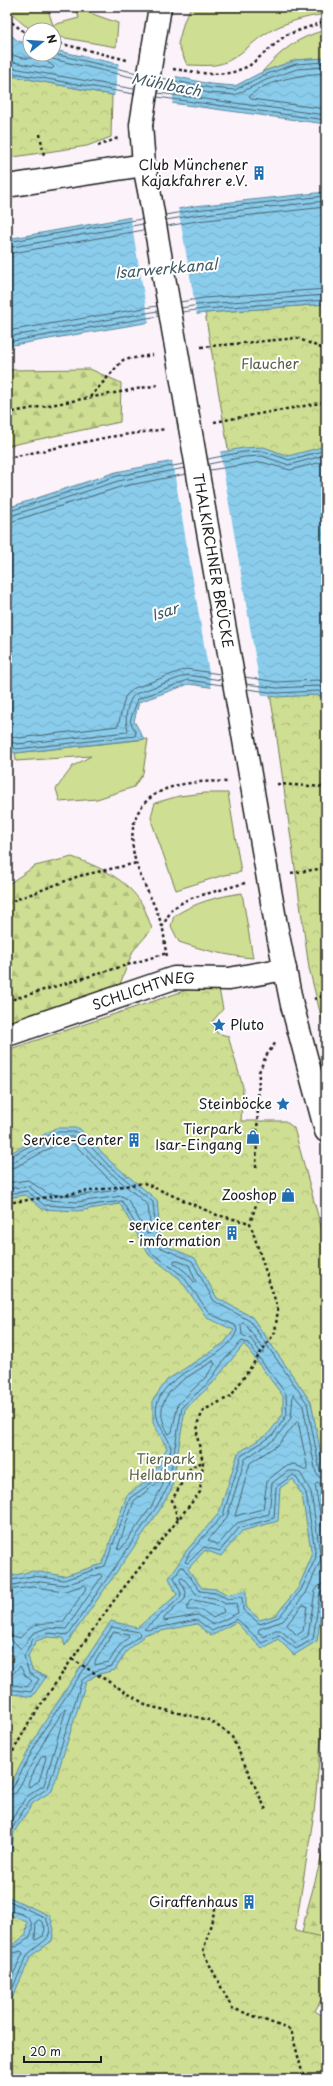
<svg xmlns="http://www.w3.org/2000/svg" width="333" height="2086" font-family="'Playpen Sans',sans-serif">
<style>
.grass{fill:#cede92;stroke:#757d57}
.forest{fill:url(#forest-firs);stroke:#757d57}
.park{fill:url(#park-crowns);stroke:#757d57}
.water{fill:url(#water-waves);stroke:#5e8698;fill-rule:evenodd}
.pier{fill:#fbf2fa}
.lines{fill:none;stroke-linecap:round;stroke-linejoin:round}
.shore{stroke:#48626f;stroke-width:1}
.minor-casing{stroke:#1c1c1c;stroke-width:25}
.path{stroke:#1c1c1c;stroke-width:2.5;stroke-dasharray:3 3;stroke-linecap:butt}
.minor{stroke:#fff;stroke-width:22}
.minor-bridge-casing{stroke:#1c1c1c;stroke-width:25;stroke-linecap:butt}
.minor-bridge{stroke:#fff;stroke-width:22}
.labels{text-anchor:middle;stroke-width:4;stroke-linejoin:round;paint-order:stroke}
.poi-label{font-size:14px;fill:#1c1c1c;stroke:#fff;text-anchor:end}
.park-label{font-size:14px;fill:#5a6045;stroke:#fff}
.street-label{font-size:14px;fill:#1c1c1c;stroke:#fff}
.water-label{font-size:15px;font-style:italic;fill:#425a64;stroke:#fff}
</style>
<defs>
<pattern id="forest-firs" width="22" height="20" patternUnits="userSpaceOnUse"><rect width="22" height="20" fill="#cede92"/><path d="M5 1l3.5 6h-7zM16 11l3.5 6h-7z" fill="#b0be7d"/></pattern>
<pattern id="park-crowns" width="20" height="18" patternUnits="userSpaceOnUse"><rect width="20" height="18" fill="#cede92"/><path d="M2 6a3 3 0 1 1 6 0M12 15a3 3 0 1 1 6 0" fill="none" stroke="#b0be7d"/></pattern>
<pattern id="water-waves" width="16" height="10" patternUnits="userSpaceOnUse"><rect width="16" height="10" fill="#8acceb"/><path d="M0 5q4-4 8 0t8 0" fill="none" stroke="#76afc9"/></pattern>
</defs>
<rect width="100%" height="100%" fill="#fbf2fa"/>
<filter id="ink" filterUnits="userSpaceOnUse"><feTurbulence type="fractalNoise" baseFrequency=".025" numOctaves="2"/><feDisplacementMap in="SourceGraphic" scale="8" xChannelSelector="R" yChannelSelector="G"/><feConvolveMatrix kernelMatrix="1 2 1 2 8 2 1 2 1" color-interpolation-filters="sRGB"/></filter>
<g filter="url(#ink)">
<g class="grass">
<path d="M11 7H47L53 25 79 18 76 8 118 23 116 47 54 36V30C27 30 27 29 9 10Z"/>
<path d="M191 7H326V14C304 17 281 23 262 36 248 46 233 63 215 65 206 66 196 65 187 65L178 44 184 21Z"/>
<path d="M326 30V58L296 60 262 72C281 51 297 37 326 30Z"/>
<path d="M148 739 143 773 134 787 97 799 60 802 56 789 73 766 91 756 16 761 15 753Z"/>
<path d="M205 793H228L241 872 224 875 176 890 152 823 151 816 155 803 179 796Z"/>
<path d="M242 893 253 958C228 956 203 950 179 942L171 926 174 916C196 902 216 897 242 893Z"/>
</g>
<g class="forest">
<path d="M90 369 121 383 120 422 7 446V370Z"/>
<path d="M72 857C98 866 127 879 142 904 146 911 149 921 152 929L133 951 118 989 7 1023V885L35 866Z"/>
<path d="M325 1844 326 1847V2079L319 2048 324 2008 294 1975 305 1918Z"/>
</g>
<g class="park">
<path d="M7 75 112 95 111 137 87 146 7 158Z"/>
<path d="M326 304V1036L309 968 275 724 205 313Z"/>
<path d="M202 985 219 989 223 1009 212 1022 217 1033 228 1036 243 1087 241 1121H285L294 1128 326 1245V1688L314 1813 295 1931 326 1938V1991L315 2011 326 2018V2079H7V1050Z"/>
</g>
<g class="water">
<path d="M7 32 18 41 30 44V54H54V50L210 84 235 86 262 72 296 60 326 58V124L112 95 7 75Z"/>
<path d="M326 192V304L205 313 7 346V239L195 206Z"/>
<path d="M326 446V699L318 695 277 697 189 684 139 702 134 721 144 739 15 753 7 749V508L116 472 243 448 264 447 288 456Z"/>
<path d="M56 1128H79L112 1163 157 1200 161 1244 195 1258 217 1298 252 1317 311 1402 326 1480 325 1589 317 1641 294 1655 278 1639 262 1649 236 1622 211 1636 197 1624 146 1634 126 1652 115 1670 96 1675 86 1682 52 1791 33 1803 14 1832 7 1890V1791L40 1729 111 1621 137 1628 177 1595 169 1578 187 1550 219 1513 238 1453 269 1433 283 1414V1396L244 1344 212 1384 185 1409 172 1488 159 1511 65 1646 63 1638 48 1637 36 1641 28 1656 32 1670 46 1677 32 1697 7 1693V1670L13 1658 7 1646V1573L11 1576 33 1571 64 1576 102 1564 127 1495 151 1478 167 1448 153 1423V1400L167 1380 224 1343 234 1330 207 1318 180 1279 149 1255 120 1204 77 1211 42 1209 26 1195 7 1198V1155ZM293 1479 302 1495 312 1556 298 1588 276 1615 260 1620 246 1607V1590L228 1595 217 1589 202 1588 188 1569 205 1550 221 1556 242 1531 278 1521 280 1488Z"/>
<path d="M7 1896 50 1916 54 1929 52 1941 31 1956 10 2003 7 2004V1942L14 1944 26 1935 27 1922 7 1914Z"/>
</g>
<g class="pier">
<path d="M119 63 176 75 172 105 114 98Z"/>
<path d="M178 207 197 316 149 324 130 215Z"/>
<path d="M220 451 262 697 212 690 172 460Z"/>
</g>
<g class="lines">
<g class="shore">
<path d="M7 51C17 59 29 60 40 56L54 67 52 69 7 61"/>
<path d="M46 54 52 59 136 78"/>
<path d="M54 54 137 73"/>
<path d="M7 67 134 89"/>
<path d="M7 72 134 94"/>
<path d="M326 73C305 74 264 80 249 97L251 99 326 109"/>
<path d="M161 78 210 88 235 90 264 75 296 64 326 62"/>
<path d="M160 83 209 93 235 95 266 80 297 69 326 67"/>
<path d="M158 93 326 115"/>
<path d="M157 97 326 120"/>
<path d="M165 215 195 210 326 196"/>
<path d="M166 220 196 215 326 201"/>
<path d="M167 226 197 221 326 207"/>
<path d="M7 242 142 219"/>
<path d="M7 248 143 224"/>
<path d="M7 254 144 230"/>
<path d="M180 302 204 298 326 289"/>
<path d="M181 308 204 304 326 295"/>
<path d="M182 312 204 309 326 300"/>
<path d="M7 331 157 306"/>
<path d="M7 337 158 311"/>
<path d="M7 342 159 316"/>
<path d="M208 459 243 452 263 451 289 460 326 450"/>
<path d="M209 464 244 457 262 456 289 465 326 455"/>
<path d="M210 470 261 462 290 470 326 461"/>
<path d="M7 512 117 476 184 464"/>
<path d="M7 517 118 481 185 468"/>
<path d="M7 523 120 487 186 474"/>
<path d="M245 677 277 682 318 680 326 682"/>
<path d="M246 684 277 688 318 686 326 689"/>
<path d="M247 689 277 693 318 691 326 695"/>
<path d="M7 735 19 738 118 726 125 697 132 689 186 669 220 674"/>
<path d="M7 741 18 744 127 732 128 729C124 720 127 701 135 694L187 675 221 680"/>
<path d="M7 746 17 749 135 736 136 733 130 721 138 699 188 680 222 685"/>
<path d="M7 1158 56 1132H77L109 1166 153 1202 157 1246 192 1261 214 1301 250 1321 307 1403 320 1471 326 1474"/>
<path d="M7 1163 13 1162 58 1137H75L106 1169 148 1205 151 1233 147 1234 128 1200 122 1196 77 1202 46 1200 28 1186 7 1189"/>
<path d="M7 1169 16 1167 59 1143H73L118 1188 116 1190 77 1196 48 1194 28 1180 7 1183"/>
<path d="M7 1194 27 1191 44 1205 77 1207 122 1201 152 1253 183 1276 210 1314 235 1325 237 1330C228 1361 170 1368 158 1401 150 1422 171 1436 171 1450L154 1481 130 1498 105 1566 64 1580 33 1576 11 1580 7 1578"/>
<path d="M175 1260 189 1265 196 1282H194L187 1273 174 1263Z"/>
<path d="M243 1323 246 1325 264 1350V1353H261L251 1339 242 1335 241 1325Z"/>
<path d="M213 1361 215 1364 205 1378 178 1404 172 1432 169 1434C145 1396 186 1378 213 1361Z"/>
<path d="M298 1421 308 1470H306L294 1464 284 1467 267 1481 263 1509 235 1516 250 1463 279 1444Z"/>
<path d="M326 1479 320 1478 316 1473 303 1406 293 1394 291 1418 275 1439 245 1459 227 1517 208 1540 218 1545 237 1523 269 1514 272 1483 288 1471H296L301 1474 311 1492 321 1559 306 1593 283 1621 259 1629 258 1632 264 1637 275 1630H280L296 1643 308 1636 315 1591 320 1585 326 1584"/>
<path d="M160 1481 163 1482V1485L151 1507 121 1549 119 1550 118 1547 134 1501Z"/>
<path d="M326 1485 317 1483 315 1485 326 1548"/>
<path d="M181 1578H183L198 1596 214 1598 226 1604 236 1603 238 1613 213 1625 198 1615 164 1621V1618L185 1599 186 1592 180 1580Z"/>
<path d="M7 1584 13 1585 33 1581 65 1585 100 1574 102 1576 66 1629 47 1628 33 1633 21 1649 14 1642 7 1640"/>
<path d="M7 1590 33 1587 65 1591 85 1585 87 1587 63 1622C41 1624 36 1620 20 1638L7 1634"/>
<path d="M194 1600 213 1604 223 1609 224 1612 213 1618 202 1610H187V1607L191 1601Z"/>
<path d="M303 1605 307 1606 303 1631 297 1635 287 1625Z"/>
<path d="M114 1632 128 1635 129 1637 119 1646 109 1662 95 1665V1662Z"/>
<path d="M7 1676 13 1674 20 1666 25 1675 32 1681 27 1687 7 1684"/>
<path d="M7 1689 31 1692 39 1679 29 1673 24 1656 33 1639 48 1633 68 1635 155 1509 168 1487 182 1407 209 1382 225 1359 242 1341 248 1343 286 1394 287 1415 272 1436 241 1456 223 1515 190 1552 185 1562 188 1563 204 1547 220 1551 239 1528 274 1518 276 1487 293 1475 296 1477 306 1493 316 1557 301 1590 279 1617 260 1624 243 1610 242 1597 228 1599 216 1593 200 1591 183 1567H181L174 1578 181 1593 180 1598 144 1629 147 1630 197 1620 212 1631 237 1619 262 1643 279 1635 296 1649 313 1639 320 1592 326 1589"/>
<path d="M42 1756 45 1755 46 1758 39 1781 29 1787 28 1784Z"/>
<path d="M7 1791 12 1789 43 1731 112 1627 139 1632 140 1635 123 1649 112 1666 95 1671 82 1680 48 1788 30 1800 11 1830 7 1858"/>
<path d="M7 1796 16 1793 48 1734 64 1710 66 1709 44 1785 26 1797 7 1827"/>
<path d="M7 1900 46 1918 50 1929 48 1938 28 1954 7 2000"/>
<path d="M7 1911C24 1912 39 1920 29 1938L16 1947 7 1946"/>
<path d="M39 1920 43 1922 45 1929 43 1936 36 1940 35 1939 36 1922Z"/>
<path d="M7 1951 14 1953 21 1951 23 1953 7 1988"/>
</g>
<defs>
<g id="minor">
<path d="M153 49 160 7"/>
<path d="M141 125 144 165 150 196"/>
<path d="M7 186 144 165"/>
<path d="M276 925 292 1005 326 1131"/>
<path id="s1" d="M7 1035 174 978 229 979 285 969"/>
</g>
</defs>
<use href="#minor" class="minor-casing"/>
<g class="path">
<path d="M7 19 30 36"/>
<path d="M54 42 127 60"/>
<path d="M173 69 210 74 231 73 249 66 286 35 326 21"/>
<path d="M40 134 44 156"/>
<path d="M98 146 118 138"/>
<path d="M201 347 297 338 326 350"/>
<path d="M90 397 123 360 153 355"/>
<path d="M7 413 158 385"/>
<path d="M214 422 326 402"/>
<path d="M7 458 109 437 166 429"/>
<path d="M277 784 326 787"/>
<path d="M291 873 326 868"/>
<path d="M7 903 79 876 137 863"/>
<path d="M162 927 172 909 188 899 245 883"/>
<path d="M167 956C164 946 165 935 162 926 155 902 139 879 134 855 122 790 177 779 228 782"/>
<path d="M314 999 326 995"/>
<path d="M7 1001 167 953"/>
<path d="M256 1168 259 1072 266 1056 276 1042"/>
<path d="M7 1203 144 1183 217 1215 250 1223"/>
<path d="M178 1519 172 1500 191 1467 203 1462"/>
<path d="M72 1659 148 1706 209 1720 231 1735 266 1810"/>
<path d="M7 1762 30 1721 72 1659 118 1595 200 1492 203 1462 197 1436 198 1422 204 1410 231 1396 275 1332 278 1309 250 1223 259 1196"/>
<path d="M217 1902 203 1952 232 2008 291 2030 304 2079"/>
</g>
<use href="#minor" class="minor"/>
<defs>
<g id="minor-bridge">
<path d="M141 125 153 49"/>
<path id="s2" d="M150 196 276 925"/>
</g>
</defs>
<use href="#minor-bridge" class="minor-bridge-casing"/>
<use href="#minor-bridge" class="minor-bridge"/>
</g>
</g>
<defs>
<symbol id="building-bare" viewBox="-9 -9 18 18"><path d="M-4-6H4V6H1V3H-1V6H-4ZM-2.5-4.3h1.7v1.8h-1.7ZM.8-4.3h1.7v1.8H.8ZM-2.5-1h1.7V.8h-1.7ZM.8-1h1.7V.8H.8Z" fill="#1f6fb2" stroke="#fff" stroke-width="2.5" paint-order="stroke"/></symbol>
<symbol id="sight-bare" viewBox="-9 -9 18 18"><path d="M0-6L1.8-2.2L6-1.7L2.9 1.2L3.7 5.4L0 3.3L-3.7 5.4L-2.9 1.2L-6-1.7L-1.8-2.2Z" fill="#1f6fb2" stroke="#fff" stroke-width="2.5" paint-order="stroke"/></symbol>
<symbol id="shop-bare" viewBox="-9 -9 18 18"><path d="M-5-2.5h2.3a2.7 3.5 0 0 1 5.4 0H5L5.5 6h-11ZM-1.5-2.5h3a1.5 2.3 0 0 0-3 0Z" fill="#1f6fb2" stroke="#fff" stroke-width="2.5" paint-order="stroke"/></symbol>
</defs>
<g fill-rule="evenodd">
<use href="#building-bare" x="249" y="163" width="20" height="20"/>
<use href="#sight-bare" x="209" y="1015" width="20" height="20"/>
<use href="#sight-bare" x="273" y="1094" width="20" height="20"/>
<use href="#shop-bare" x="243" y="1127" width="20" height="20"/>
<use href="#building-bare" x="124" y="1130" width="20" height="20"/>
<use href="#shop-bare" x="278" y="1185" width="20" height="20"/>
<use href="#building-bare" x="222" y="1223" width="20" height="20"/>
<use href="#building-bare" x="239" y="1892" width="20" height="20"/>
</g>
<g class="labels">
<g class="poi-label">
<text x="248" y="170">Club Münchener<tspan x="248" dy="16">Kajakfahrer e.V.</tspan></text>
<text x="230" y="1030" text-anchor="start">Pluto</text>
<text x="272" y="1109">Steinböcke</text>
<text x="242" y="1134">Tierpark<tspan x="242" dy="16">Isar-Eingang</tspan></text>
<text x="123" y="1145">Service-Center</text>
<text x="277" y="1200">Zooshop</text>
<text x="221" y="1230">service center<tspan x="221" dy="16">- imformation</tspan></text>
<text x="238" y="1907">Giraffenhaus</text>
</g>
<g class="park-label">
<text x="270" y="369">Flaucher</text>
<text x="166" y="1464">Tierpark<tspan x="166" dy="16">Hellabrunn</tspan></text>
</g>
<g class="street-label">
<text dy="5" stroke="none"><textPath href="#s2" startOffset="370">THALKIRCHNER BRÜCKE</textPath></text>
<text dy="5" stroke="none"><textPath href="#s1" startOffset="144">SCHLICHTWEG</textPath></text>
</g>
<g class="water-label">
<text transform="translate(166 85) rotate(11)" y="5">Mühlbach</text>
<text transform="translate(166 269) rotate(-5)" y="5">Isarwerkkanal</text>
<text transform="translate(165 612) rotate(-18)" y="5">Isar</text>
</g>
</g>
<rect width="333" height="2086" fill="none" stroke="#fff" stroke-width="24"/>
<rect x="12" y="12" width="309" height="2062" fill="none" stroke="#1c1c1c" stroke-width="1.5" filter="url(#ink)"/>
<g transform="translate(42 42) rotate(73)"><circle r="19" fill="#ffffff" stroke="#a4a4a4"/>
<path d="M0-3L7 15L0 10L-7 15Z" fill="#1f6fb2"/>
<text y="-6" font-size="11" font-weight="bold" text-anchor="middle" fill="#1c1c1c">N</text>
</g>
<path d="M24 2056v6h77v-6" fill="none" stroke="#1c1c1c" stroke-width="2"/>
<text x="30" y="2056" font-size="12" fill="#1c1c1c" stroke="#ffffff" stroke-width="3" paint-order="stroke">20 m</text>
</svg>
